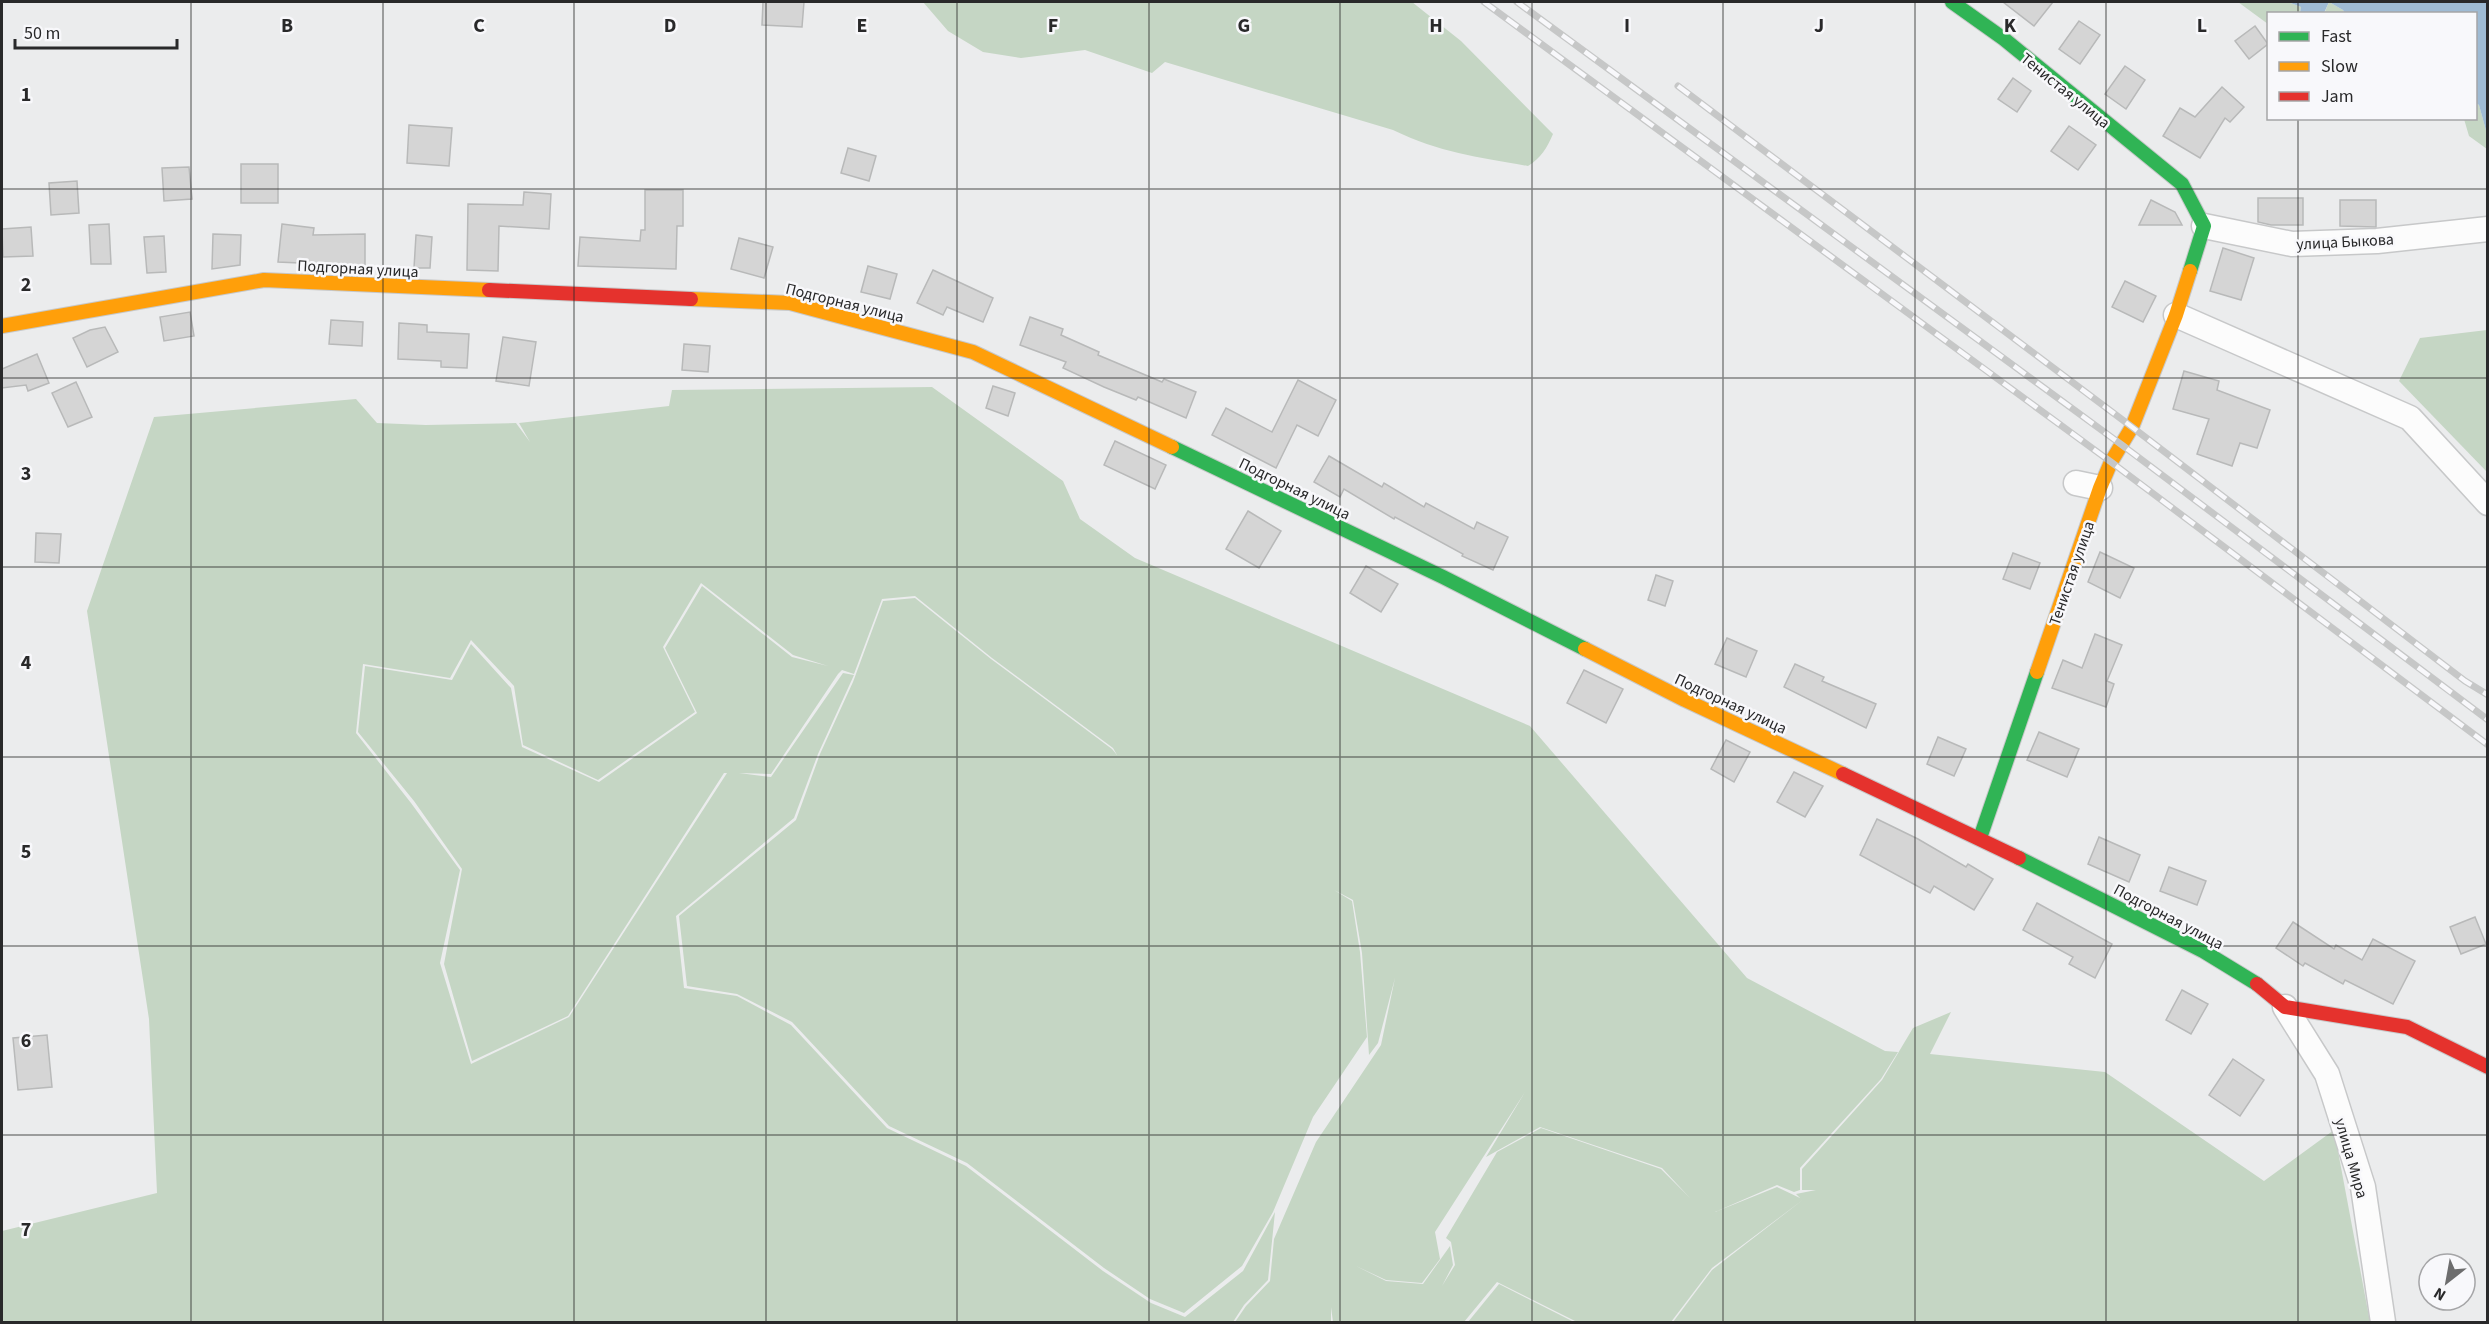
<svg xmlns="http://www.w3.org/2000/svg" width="2489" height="1324" font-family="'Source Sans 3',sans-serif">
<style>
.green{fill:#c5d6c4;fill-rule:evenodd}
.water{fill:#9fbbd4}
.building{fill:#d5d5d5;stroke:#b8b9b9;stroke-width:1.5}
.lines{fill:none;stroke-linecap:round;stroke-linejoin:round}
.street-casing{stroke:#c7c8c9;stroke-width:27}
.fast-casing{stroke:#c7c8c9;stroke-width:16}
.slow-casing{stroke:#c7c8c9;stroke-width:16}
.jam-casing{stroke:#c7c8c9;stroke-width:16}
.street{stroke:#fcfcfc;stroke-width:24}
.fast{stroke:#30b455;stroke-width:14}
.slow{stroke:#ff9f0a;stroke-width:14}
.jam{stroke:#e5322d;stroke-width:14}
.rail-casing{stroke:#c6c7c7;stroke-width:7}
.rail{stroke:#f8f8fb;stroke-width:4.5;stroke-dasharray:14;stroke-linecap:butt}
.grid{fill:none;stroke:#29292a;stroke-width:1.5;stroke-opacity:0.55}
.labels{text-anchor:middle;stroke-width:5;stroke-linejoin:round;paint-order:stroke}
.street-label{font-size:16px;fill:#29292a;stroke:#f8f8fb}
.grid-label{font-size:20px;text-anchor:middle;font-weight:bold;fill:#29292a;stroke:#f8f8fb;stroke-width:5;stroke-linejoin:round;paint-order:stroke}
</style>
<rect width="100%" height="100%" fill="#ebeced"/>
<g class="green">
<path d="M923 2H1412L1461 41 1553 134C1547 148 1541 158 1528 166 1477 157 1441 153 1393 130L1165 62 1152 73 1085 50 1021 58 983 52 948 31Z"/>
<path d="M2238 2H2288L2301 7 2300 13 2268 14V24Z"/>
<path d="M2329 2 2343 10 2345 13 2324 14Z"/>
<path d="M2476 103 2479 105 2487 134V149L2469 136 2464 119 2476 118Z"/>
<path d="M2487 330H2488L2487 472 2399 381 2420 338Z"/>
<path d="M932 387 1063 481 1080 519 1135 558 1530 726 1747 978 1885 1051 1898 1052 1881 1079 1800 1168V1190L1794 1192 1777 1185 1715 1212 1777 1187 1800 1198 1796 1194 1816 1190H1802V1169L1882 1080 1913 1028 1951 1012 1930 1054 2105 1072 2264 1181 2334 1130 2370 1322H1673L1712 1270 1804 1199 1712 1268 1671 1322H1577L1497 1282 1464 1322H1333L1331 1307V1322H1235L1246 1306 1270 1281 1274 1239 1316 1142 1381 1045 1395 978 1378 1043 1369 1055 1362 953 1353 900 1334 890 1352 901 1360 952 1367 1037 1313 1117 1273 1212 1242 1266 1184 1313 1150 1299 1104 1268 967 1163 889 1126 792 1022 737 994 687 986 679 916 796 820 820 754 853 682 883 601 915 598 991 659 1112 749 1117 755 1113 748 992 658 915 596 882 599 854 674 842 670 838 674 771 774 739 773 771 777 843 673 854 675 818 754 794 818 676 916 684 988 737 996 791 1025 887 1128 966 1166 1103 1271 1151 1303 1185 1317 1243 1271 1275 1212 1268 1280 1244 1305 1233 1322H2V1231L157 1193 149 1019 87 611 154 417 356 399 377 423 426 425 516 423 530 442 519 423 669 406 672 390ZM701 583 793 655 828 666 792 657 702 586 665 648 697 713 599 782 522 747 511 688 471 644 452 680 365 666 358 732 414 801 462 869 444 964 472 1061 568 1016 724 773H727L569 1017 471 1064 440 963 460 870 411 803 356 733 363 664 450 678 471 640 514 686 523 745 598 780 695 712 663 647ZM1525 1092 1486 1157 1540 1127 1662 1168 1690 1198 1661 1169 1541 1128 1497 1152 1446 1238 1451 1242 1455 1265 1442 1286 1453 1265 1450 1246 1423 1284 1386 1281 1356 1266 1386 1280 1422 1283 1440 1259 1435 1232Z"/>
<path d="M1499 1284 1574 1322H1468Z"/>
</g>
<path class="water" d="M2288 2H2487V134L2479 105 2476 103V14L2345 13 2343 10 2329 2 2324 13H2300L2301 7Z"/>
<g class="building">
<path d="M763 2H804L802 27 762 25Z"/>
<path d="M2003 2H2053L2034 26Z"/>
<path d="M2079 21 2100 35 2080 64 2059 49Z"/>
<path d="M2255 26 2268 44 2249 59 2235 41Z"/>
<path d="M2125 66 2145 80 2126 109 2105 94Z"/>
<path d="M2013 78 2031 91 2017 112 1998 99Z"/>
<path d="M2222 87 2244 107 2230 122 2225 118 2200 158 2163 136 2180 108 2195 117Z"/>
<path d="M409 125 452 128 449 166 407 163Z"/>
<path d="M2069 126 2096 145 2078 170 2051 151Z"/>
<path d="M848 148 876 156 869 181 841 173Z"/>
<rect x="241" y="164" width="37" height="39"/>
<path d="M189 167 192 199 164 201 162 168Z"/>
<path d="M77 181 79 213 51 215 49 183Z"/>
<path d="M645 190H683V226H677L676 269 578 266 580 237 640 241 641 230H645Z"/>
<path d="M524 192 551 194 549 229 499 226 498 271 467 270 468 204 523 205Z"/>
<path d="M2258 198H2303V225H2271L2258 222Z"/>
<path d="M2151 200 2175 212 2182 225H2139Z"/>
<path d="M2340 200H2376V227L2340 226Z"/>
<path d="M109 224 111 264H91L89 225Z"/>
<path d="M282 224 314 228 313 235 365 234V266L278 262Z"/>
<path d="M31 227 33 256 3 257 2 229Z"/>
<path d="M213 234 241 235 240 265 212 269Z"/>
<path d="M416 235 432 237 430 268H414Z"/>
<path d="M164 236 166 272 147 273 144 237Z"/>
<path d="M739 238 773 247 764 278 731 269Z"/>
<path d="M2223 248 2254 258 2241 300 2210 291Z"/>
<path d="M868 266 897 274 890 299 861 292Z"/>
<path d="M933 270 993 298 983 322 947 307 943 315 917 303Z"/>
<path d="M2125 281 2156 296 2143 322 2112 307Z"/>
<path d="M190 312 194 336 164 341 160 317Z"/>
<path d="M1030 317 1063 329 1061 335 1099 352 1098 355 1162 382 1164 379 1196 392 1186 418 1138 397 1136 400 1104 387 1063 368 1066 362 1020 345Z"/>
<path d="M331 320 363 322 362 346 329 344Z"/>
<path d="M399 323 427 325V332L469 334 467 368 441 367V361L398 359Z"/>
<path d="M105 327 118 352 87 367 73 338 90 330Z"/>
<path d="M503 337 536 342 529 386 496 381Z"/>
<path d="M684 344 710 346 708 372 682 370Z"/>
<path d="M37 354 49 383 28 391 26 385 2 388V369Z"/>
<path d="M2184 371 2219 381 2217 390 2270 410 2257 448 2240 443 2232 466 2197 454 2209 419 2173 409Z"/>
<path d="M1298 380 1336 400 1318 436 1297 425 1276 468 1212 435 1226 408 1272 432Z"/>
<path d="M76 382 92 417 68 427 52 393Z"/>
<path d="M993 386 1015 393 1008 416 986 408Z"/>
<path d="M1115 441 1166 465 1155 489 1104 465Z"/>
<path d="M1329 456 1382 487 1384 483 1424 507 1426 503 1474 529 1477 522 1508 537 1493 570 1462 556 1463 554 1395 517 1394 519 1344 489 1340 497 1314 482Z"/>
<path d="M1248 511 1281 531 1259 568 1226 549Z"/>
<path d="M36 533 61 534 59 563 35 562Z"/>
<path d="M2100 552 2134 568 2120 598 2088 582Z"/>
<path d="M2013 553 2040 563 2030 589 2003 579Z"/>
<path d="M1366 566 1398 584 1381 612 1350 593Z"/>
<path d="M1656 575 1673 581 1665 606 1648 600Z"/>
<path d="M2095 634 2122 645 2107 681 2114 684 2106 707 2052 688 2063 660 2082 668Z"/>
<path d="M1727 638 1757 651 1746 677 1715 664Z"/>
<path d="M1795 664 1824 677 1822 681 1876 704 1866 728 1784 687Z"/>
<path d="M1584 670 1623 689 1606 723 1567 703Z"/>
<path d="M2039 732 2079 749 2067 777 2027 760Z"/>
<path d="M1938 737 1966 749 1954 776 1927 764Z"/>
<path d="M1726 740 1750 752 1734 782 1711 769Z"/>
<path d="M1794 772 1823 786 1805 817 1777 802Z"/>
<path d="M1877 819 1918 839 1966 867 1968 864 1993 879 1974 910 1934 886 1930 893 1860 855Z"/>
<path d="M2099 837 2140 855 2129 882 2088 864Z"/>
<path d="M2169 867 2206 881 2197 905 2160 891Z"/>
<path d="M2037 903 2112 944 2095 978 2069 964 2073 957 2023 930Z"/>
<path d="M2475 917 2486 944 2461 954 2450 927Z"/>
<path d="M2293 922 2334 949 2336 945 2362 960 2373 939 2415 961 2393 1004 2345 980 2343 984 2305 963 2303 966 2276 948Z"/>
<path d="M2182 990 2208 1004 2191 1034 2166 1020Z"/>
<path d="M47 1035 52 1087 18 1090 13 1038Z"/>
<path d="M2233 1059 2264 1080 2240 1116 2209 1095Z"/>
</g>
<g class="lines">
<defs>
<g id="street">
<path d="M2204 226 2292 244 2377 241 2488 229"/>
<path d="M2176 315 2410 418 2488 503"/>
<path d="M2076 483 2100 488"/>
<path d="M2285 1007 2327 1074 2363 1187 2383 1322"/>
</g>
<g id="fast">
<path d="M1952 2 2004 39 2182 184 2204 226 2190 271"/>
<path d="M1172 447 1443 577 1585 649"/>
<path d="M1980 838 2037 672"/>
<path d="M2019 858 2203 951 2257 984"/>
</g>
<g id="slow">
<path d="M691 299 790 303 973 352 1172 447"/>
<path d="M2 326 264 280 489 290"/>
<path d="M1585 649 1685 700 1843 774"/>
<path d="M2037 672 2100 488 2111 462 2132 427 2176 315 2190 271"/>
</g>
<g id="jam">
<path d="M489 290 691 299"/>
<path d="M1843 774 2019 858"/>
<path d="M2257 984 2285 1007 2407 1027 2488 1067"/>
</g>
</defs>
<use href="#street" class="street-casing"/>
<use href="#fast" class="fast-casing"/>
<use href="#slow" class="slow-casing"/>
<use href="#jam" class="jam-casing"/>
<use href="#street" class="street"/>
<use href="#fast" class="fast"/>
<use href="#slow" class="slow"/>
<use href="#jam" class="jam"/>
<defs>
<g id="rail">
<path d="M1484 2 2111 462 2488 745"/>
<path d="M1517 2 2122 445 2488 720"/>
<path d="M1678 86 2132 427 2465 681 2488 695"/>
</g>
</defs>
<use href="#rail" class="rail-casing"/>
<use href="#rail" class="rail"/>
</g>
<path class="grid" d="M191 2V1322M383 2V1322M574 2V1322M766 2V1322M957 2V1322M1149 2V1322M1340 2V1322M1532 2V1322M1723 2V1322M1915 2V1322M2106 2V1322M2298 2V14M2298 118V1322M2 189H2488M2 378H2488M2 567H2488M2 757H2488M2 946H2488M2 1135H2488"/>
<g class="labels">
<g class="street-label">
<text transform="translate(2066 90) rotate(39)" y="6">Тенистая улица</text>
<text transform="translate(2345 241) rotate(-3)" y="6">улица Быкова</text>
<text transform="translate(358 268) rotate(3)" y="6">Подгорная улица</text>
<text transform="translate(845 302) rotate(14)" y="6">Подгорная улица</text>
<text transform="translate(1295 488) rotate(26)" y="6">Подгорная улица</text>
<text transform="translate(2071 573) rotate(-71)" y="6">Тенистая улица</text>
<text transform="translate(1731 703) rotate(25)" y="6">Подгорная улица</text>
<text transform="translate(2169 916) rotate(28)" y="6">Подгорная улица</text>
<text transform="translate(2352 1158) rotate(74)" y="6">улица Мира</text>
</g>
</g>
<g class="grid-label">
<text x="287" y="32">B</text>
<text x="479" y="32">C</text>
<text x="670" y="32">D</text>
<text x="862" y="32">E</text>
<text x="1053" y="32">F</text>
<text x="1244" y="32">G</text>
<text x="1436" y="32">H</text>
<text x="1627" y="32">I</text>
<text x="1819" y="32">J</text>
<text x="2010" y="32">K</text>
<text x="2202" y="32">L</text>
<text x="26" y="101">1</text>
<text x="26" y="291">2</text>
<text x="26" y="480">3</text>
<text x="26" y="669">4</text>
<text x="26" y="858">5</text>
<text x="26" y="1047">6</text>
<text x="26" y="1236">7</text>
</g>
<rect width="2489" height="1324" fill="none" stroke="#29292a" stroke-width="6"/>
<rect x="2267" y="12" width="210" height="108" fill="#f8f8fb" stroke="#a5a5a7" stroke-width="1.5"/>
<rect x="2279" y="32" width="30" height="9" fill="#30b455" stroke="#a5a5a7" stroke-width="1.5"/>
<text x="2321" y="42" font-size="18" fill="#29292a">Fast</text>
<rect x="2279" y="62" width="30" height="9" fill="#ff9f0a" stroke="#a5a5a7" stroke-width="1.5"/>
<text x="2321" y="72" font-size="18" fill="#29292a">Slow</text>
<rect x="2279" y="92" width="30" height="9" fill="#e5322d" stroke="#a5a5a7" stroke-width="1.5"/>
<text x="2321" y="102" font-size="18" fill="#29292a">Jam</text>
<g transform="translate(2447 1282) rotate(211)"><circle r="28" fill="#f8f8fb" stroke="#a5a5a7" stroke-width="1.5"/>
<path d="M0-4.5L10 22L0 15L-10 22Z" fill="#6d6d6e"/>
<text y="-9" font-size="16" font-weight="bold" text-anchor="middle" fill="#29292a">N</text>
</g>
<path d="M15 39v9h162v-9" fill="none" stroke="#29292a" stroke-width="3"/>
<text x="24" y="39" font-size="18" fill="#29292a" stroke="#f8f8fb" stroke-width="4.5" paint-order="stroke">50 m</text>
</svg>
